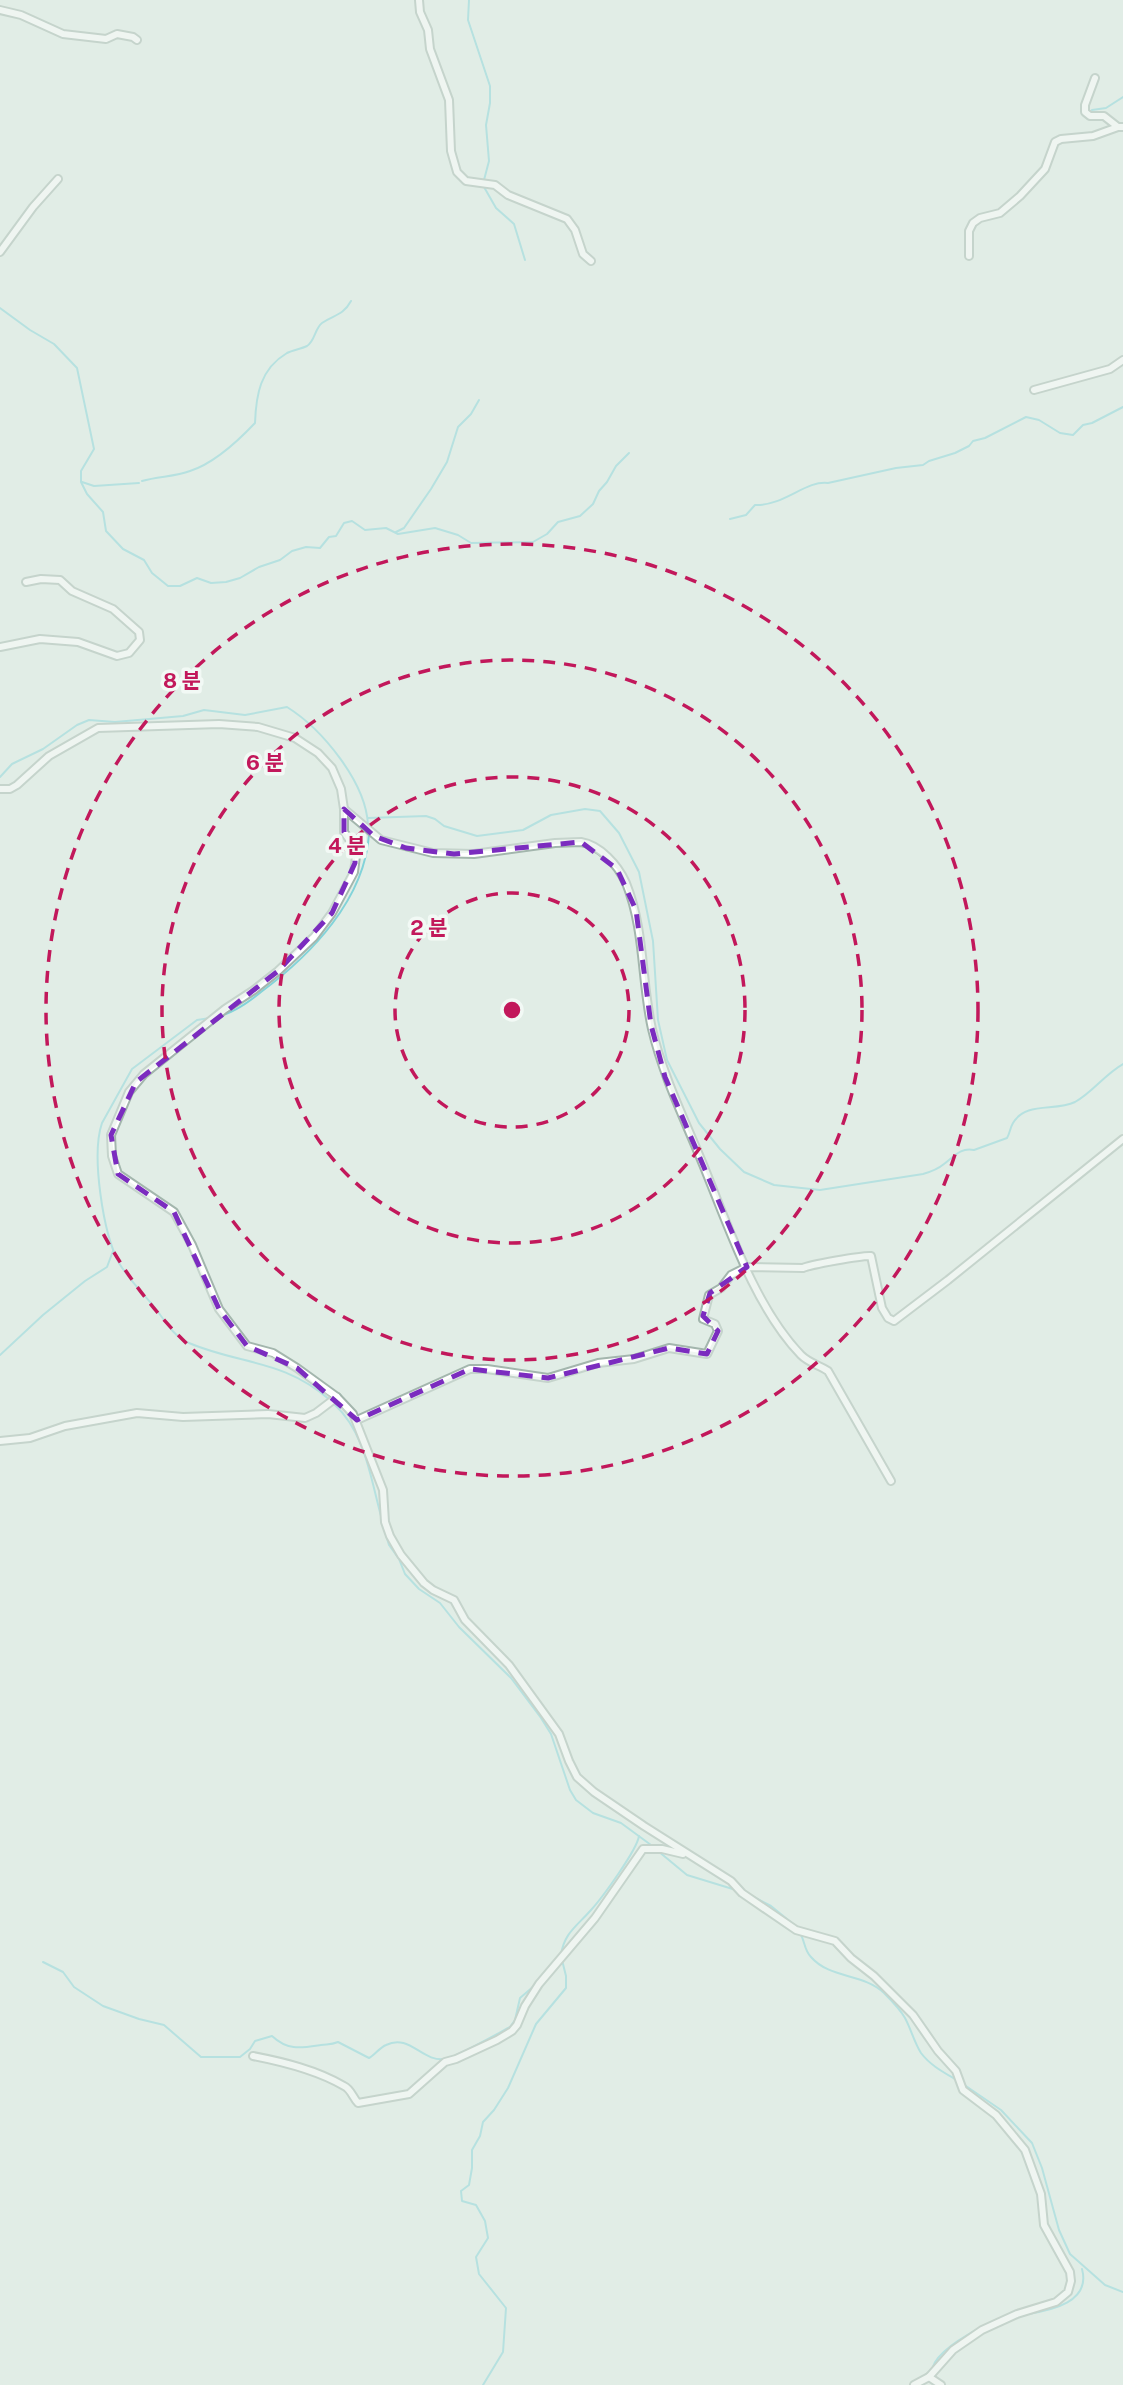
<svg xmlns="http://www.w3.org/2000/svg" width="1123" height="2385" font-family="'Public Sans','Noto Sans KR',sans-serif">
<style>
.lines{fill:none;stroke-linecap:round;stroke-linejoin:round}
.stream{stroke:#82d3d9;stroke-width:2}
.street-casing{stroke:#a3b6ad;stroke-width:10}
.street{stroke:#fff;stroke-width:6}
.marked{fill:none;stroke:#7b2cbf;stroke-width:5;stroke-dasharray:14 9;stroke-linejoin:round}
.ring{fill:none;stroke:#c2185b;stroke-width:3.5;stroke-dasharray:12 9}
.centre{fill:#c2185b;stroke:#f2f9f5;stroke-width:3.5}
.ring-label{font-size:21px;text-anchor:middle;font-weight:bold;fill:#c2185b;stroke:#f2f9f5;stroke-width:7;stroke-linejoin:round;paint-order:stroke}
</style>
<rect width="100%" height="100%" fill="#e1ede6"/>
<g class="lines">
<g class="stream">
<path d="M469 0 468 20 490 86V103L486 125 489 161 484 180"/>
<path d="M1092 110 1106 108 1123 97"/>
<path d="M484 187 496 208 514 224 525 260"/>
<path d="M0 308 30 330 54 344 77 368 94 449 81 471V482L87 494 103 512 106 531 123 549 144 560 152 573 168 586H180L197 578 211 583 226 582 240 578 259 567 280 560 292 551 306 547 320 548 329 537 336 536 344 523 352 521 365 530 386 528 398 534 435 528 458 535 471 543 533 542 547 534 558 522 580 516 593 504 599 491 607 482 616 466 629 453"/>
<path d="M142 481C158 476 175 477 190 471 215 463 238 441 255 423 256 395 260 369 287 353 293 350 301 349 307 346 315 341 315 328 322 323 333 315 343 316 351 301"/>
<path d="M82 482 94 486 139 483"/>
<path d="M730 519 746 515 755 505C784 506 806 480 828 483L896 468 923 465 929 461 955 453 969 446 973 441 985 438 1026 417 1039 420 1060 433 1073 435 1083 425 1092 423 1123 407"/>
<path d="M396 532 404 528 431 489 447 462 458 427 471 414 479 400"/>
<path d="M0 777 12 764 43 749 77 725 89 720 115 722 183 716 204 710 245 715 287 707C322 729 366 782 368 825"/>
<path d="M368 818 426 816 435 819 444 826 477 836 523 830 551 815 585 809 600 811 619 833 639 872 653 941 658 1020 667 1060 699 1123 720 1149 744 1172 774 1185 820 1190 923 1174C930 1172 938 1169 944 1164 954 1157 960 1147 974 1150L1007 1138C1010 1133 1010 1128 1013 1123 1026 1101 1055 1112 1075 1102 1093 1092 1105 1074 1123 1064"/>
<path d="M219 1016C233 1013 250 1001 261 992 311 955 365 899 369 834"/>
<path d="M210 1018 197 1020 132 1069 102 1123C91 1155 103 1233 119 1263 129 1280 144 1294 156 1309 165 1321 174 1337 189 1343 241 1365 283 1359 330 1400"/>
<path d="M0 1355 43 1315 85 1281 107 1267 113 1251"/>
<path d="M334 1404C367 1434 371 1483 383 1523"/>
<path d="M385 1532 389 1545 399 1559 405 1574 419 1589 440 1603 459 1627 511 1678 541 1718 551 1734 570 1790 576 1800 593 1813 621 1823 651 1845"/>
<path d="M658 1851 687 1875 736 1890"/>
<path d="M748 1894 771 1906 798 1928"/>
<path d="M800 1933C805 1941 804 1950 811 1957 830 1979 863 1973 884 1993 891 2000 900 2009 905 2018 911 2029 914 2042 921 2053 930 2065 943 2072 955 2079"/>
<path d="M561 1955C564 1933 577 1926 591 1910 602 1898 637 1850 639 1836"/>
<path d="M43 1962 63 1972 74 1987 103 2006 139 2019 164 2025 201 2057H240L250 2049 255 2041 272 2036C288 2051 301 2048 321 2045 327 2044 331 2045 338 2042L369 2058C375 2055 379 2048 386 2045 410 2033 422 2063 446 2059 458 2056 497 2034 510 2027L515 2020 520 1998 534 1986"/>
<path d="M538 1981 556 1959"/>
<path d="M963 2084 1001 2110 1032 2143 1042 2168 1059 2230 1070 2254 1105 2285 1123 2292"/>
<path d="M1028 2314C1052 2310 1091 2302 1082 2269"/>
<path d="M988 2324 998 2319"/>
<path d="M932 2372C932 2355 965 2336 980 2328"/>
<path d="M483 2385 503 2352 506 2308 479 2274 476 2257 488 2238 485 2221 476 2205 462 2201 461 2191 469 2185 472 2168V2150L480 2136 483 2122 494 2110 508 2088 536 2024 566 1988V1976L562 1960"/>
</g>
<defs>
<g id="street">
<path d="M419 0 420 12 428 30 430 49 449 100 451 151 457 172 466 181 495 185 508 195 567 219 575 230 583 254 591 261"/>
<path d="M0 10 21 15 63 34 106 39 117 34 133 37 137 40"/>
<path d="M1095 78 1085 105V112L1090 116H1104L1118 127H1123"/>
<path d="M0 252 33 207 58 179"/>
<path d="M969 256V231L973 223 980 218 1000 213 1020 196 1045 169 1055 142 1061 139 1093 136 1118 127"/>
<path d="M1034 390 1110 369 1123 360"/>
<path d="M0 647 40 639 78 642 117 656 129 653 140 640 139 632 113 609 72 591 60 580 41 579 26 582"/>
<path d="M0 789H10L17 785 49 756 98 728 219 724 258 727 295 738 318 753 332 768 341 789 344 809V832L355 848 356 856 354 872 332 913 314 937 278 971 254 990 225 1009 144 1074 129 1092 111 1135 112 1156 118 1174 174 1212 192 1245 219 1309 247 1346 273 1353 297 1368 337 1397 353 1414 383 1490 385 1522 390 1536 401 1555 424 1583 433 1590 454 1600 465 1620 509 1665 559 1734 569 1761 577 1777 594 1792 644 1826 731 1881 742 1893 796 1930 835 1941 851 1958 874 1976 913 2015 938 2051 956 2071 963 2090 996 2115 1025 2150 1041 2194 1044 2225 1070 2272 1071 2281 1068 2292 1056 2302 1017 2314 982 2330 953 2350 929 2377 914 2385"/>
<path d="M344 809 381 840 433 853 474 854 555 843 581 842C600 845 618 865 626 883 645 930 641 980 652 1029 663 1076 684 1118 702 1162 728 1225 754 1306 801 1355 809 1363 819 1365 828 1371L891 1481"/>
<path d="M357 1420 470 1369H487L548 1378 598 1363 634 1359 669 1348 707 1354 718 1331 715 1324 703 1319 709 1295 721 1288 731 1275 747 1267 803 1268C809 1265 863 1255 871 1256L882 1308 888 1318 894 1321 948 1280 1123 1139"/>
<path d="M0 1441 30 1438 65 1426 137 1413 183 1417 268 1414 305 1418 316 1413 337 1397"/>
<path d="M253 2056C284 2062 317 2070 344 2086 351 2089 353 2098 358 2103L409 2094 445 2062 456 2059 497 2040 512 2031 517 2025 525 2006 539 1984 595 1918 643 1849H662L683 1854"/>
<path d="M929 2377 941 2385"/>
</g>
</defs>
<use href="#street" class="street-casing"/>
<use href="#street" class="street"/>
</g>
<path d="M0 0H1123V2385H0ZM344 809 374 836 406 848 454 854 581 842 617 869 636 910 651 1025 665 1077 747 1267 710 1293 703 1316 718 1331 707 1354 669 1348 548 1378 470 1369 357 1420 297 1368 247 1346 219 1309 174 1212 118 1174 111 1135 136 1082 278 971 332 913 355 863V848L344 832Z" fill="#e1ede6" fill-opacity=".55" fill-rule="evenodd"/>
<path class="marked" d="M344 809 374 836 406 848 454 854 581 842 617 869 636 910 651 1025 665 1077 747 1267 710 1293 703 1316 718 1331 707 1354 669 1348 548 1378 470 1369 357 1420 297 1368 247 1346 219 1309 174 1212 118 1174 111 1135 136 1082 278 971 332 913 355 863V848L344 832Z"/>
<g class="ring">
<circle cx="512" cy="1010" r="117"/>
<circle cx="512" cy="1010" r="233"/>
<circle cx="512" cy="1010" r="350"/>
<circle cx="512" cy="1010" r="466"/>
</g>
<circle cx="512" cy="1010" r="10" class="centre"/>
<g class="ring-label">
<text x="182" y="688">8 분</text>
<text x="265" y="770">6 분</text>
<text x="347" y="853">4 분</text>
<text x="429" y="935">2 분</text>
</g>
</svg>
